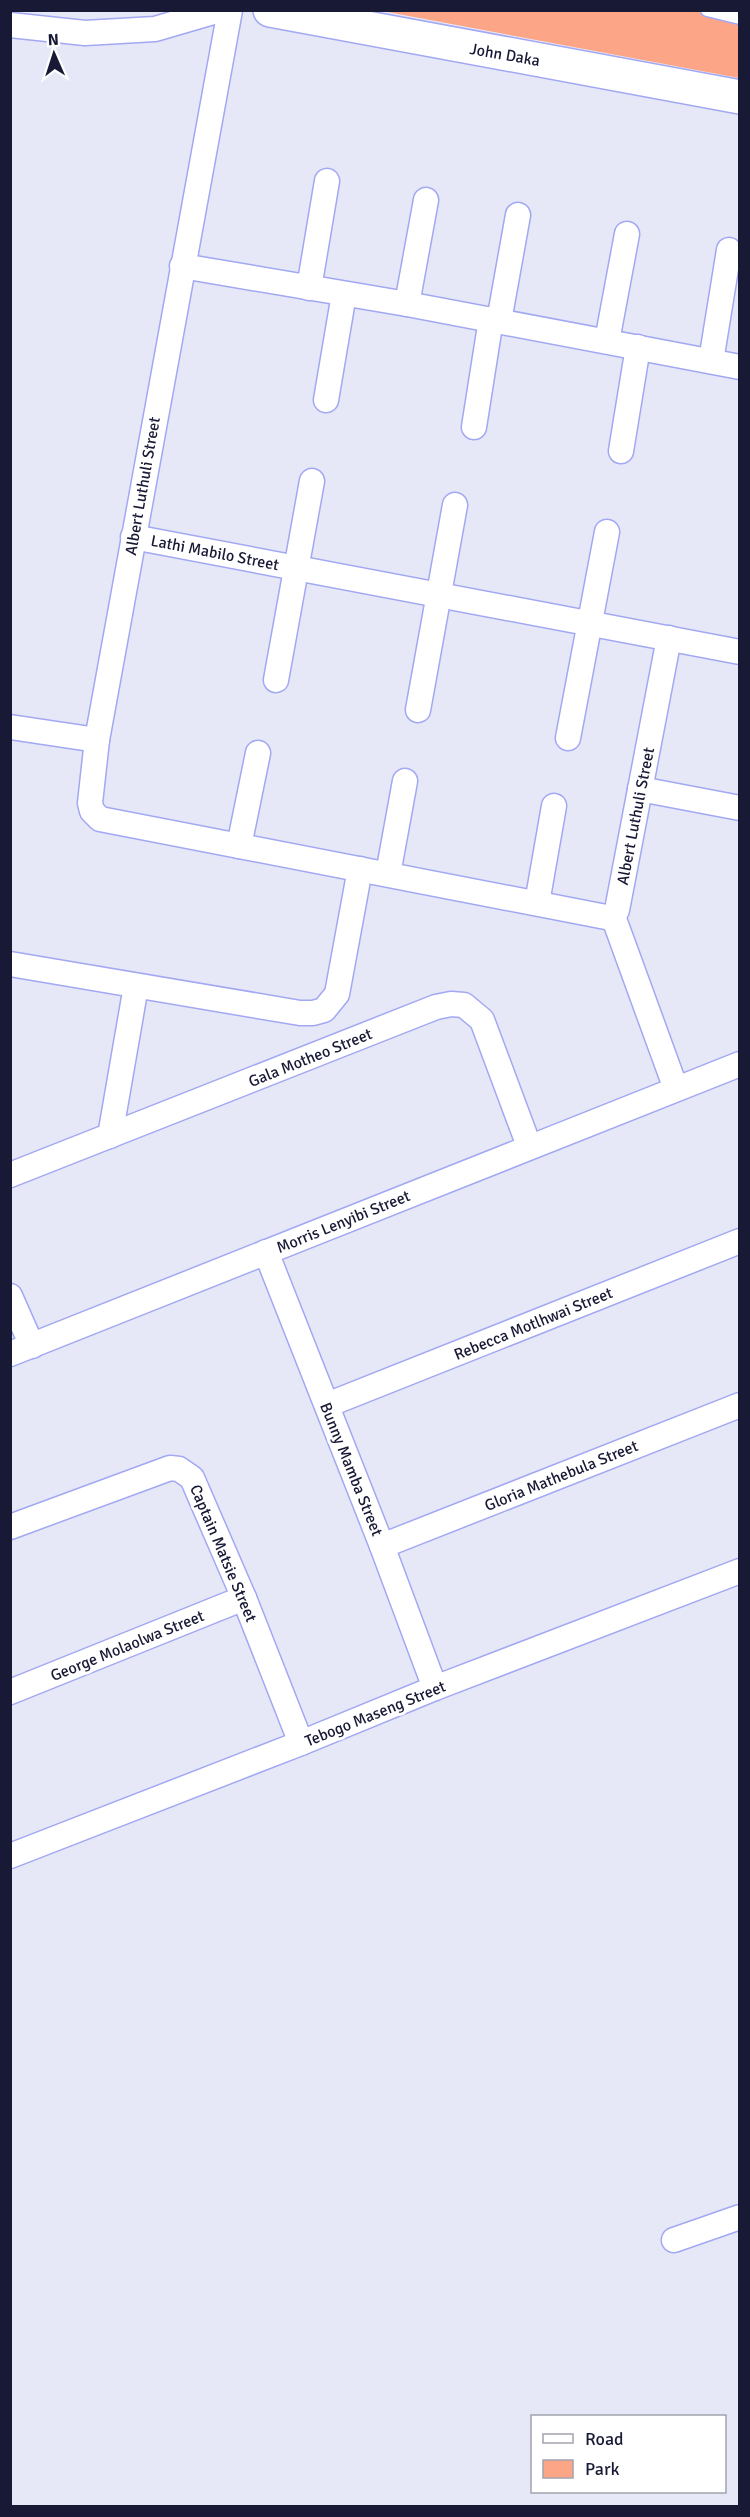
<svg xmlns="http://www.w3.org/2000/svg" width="750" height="2517" font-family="Signika,sans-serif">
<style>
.green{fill:#fda687}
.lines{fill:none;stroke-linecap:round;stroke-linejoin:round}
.lane-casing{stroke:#a2a8f2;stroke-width:15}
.street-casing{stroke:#a2a8f2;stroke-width:27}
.secondary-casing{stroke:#a2a8f2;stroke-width:36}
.lane{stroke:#fff;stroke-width:12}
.street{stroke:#fff;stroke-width:24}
.secondary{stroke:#fff;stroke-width:33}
.labels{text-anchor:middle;stroke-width:6;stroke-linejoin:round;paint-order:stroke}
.street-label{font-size:16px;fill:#181935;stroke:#fff}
</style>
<rect width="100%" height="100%" fill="#e6e8f8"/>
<path class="green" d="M382 11H739V78Z"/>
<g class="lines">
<defs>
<path id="lane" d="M707 10 740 18"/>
<g id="street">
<path d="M230 10 97 740 90 803 92 811 100 819 606 917 613 916 617 910 669 638"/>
<path d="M10 25 85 33 155 29 220 10"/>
<path d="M182 266 407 304 740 367"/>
<path d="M309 288 327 181"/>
<path d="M407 304 426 200"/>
<path d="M499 321 518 215"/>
<path d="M607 341 627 234"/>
<path d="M711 361 729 250"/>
<path d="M326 400 344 294"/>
<path d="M474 427 491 319"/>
<path d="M621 451 638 347"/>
<path d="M133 537 740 652"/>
<path d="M276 680 312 481"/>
<path d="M418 710 455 505"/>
<path d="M10 727 97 740"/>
<path d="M568 738 607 532"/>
<path d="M640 789 740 808"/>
<path d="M239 846 258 753"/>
<path d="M388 874 405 781"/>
<path d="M537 903 554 806"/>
<path d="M613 916 676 1089"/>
<path d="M10 964 300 1013H313L324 1010 337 994 360 869"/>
<path d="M110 1136 136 986"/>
<path d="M10 1175 436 1007 451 1004 464 1005 482 1020 529 1146"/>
<path d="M266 1252 382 1546 435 1688"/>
<path d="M10 1296 32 1346"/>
<path d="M10 1354 740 1064"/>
<path d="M327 1405 740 1241"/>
<path d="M10 1527 170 1468 179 1469 192 1478 244 1598 301 1743"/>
<path d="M382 1546 740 1405"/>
<path d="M10 1692 244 1598"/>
<path d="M10 1856 301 1743 435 1688 740 1571"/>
<path d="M674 2240 740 2217"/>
</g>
<path id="secondary" d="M270 10 740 97"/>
</defs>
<use href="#lane" class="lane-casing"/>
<use href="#street" class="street-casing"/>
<use href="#secondary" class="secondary-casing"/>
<use href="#lane" class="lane"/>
<use href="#street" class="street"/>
<use href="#secondary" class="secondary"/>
</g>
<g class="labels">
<g class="street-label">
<text transform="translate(505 54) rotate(10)" y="6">John Daka</text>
<text transform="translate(142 486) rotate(-80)" y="6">Albert Luthuli Street</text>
<text transform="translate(215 552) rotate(11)" y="6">Lathi Mabilo Street</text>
<text transform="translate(635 816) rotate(-79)" y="6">Albert Luthuli Street</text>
<text transform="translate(310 1057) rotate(-22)" y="6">Gala Motheo Street</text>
<text transform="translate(343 1221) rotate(-22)" y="6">Morris Lenyibi Street</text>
<text transform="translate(533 1323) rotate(-22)" y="6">Rebecca Motlhwai Street</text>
<text transform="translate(352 1469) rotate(68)" y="6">Bunny Mamba Street</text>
<text transform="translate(561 1475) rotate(-22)" y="6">Gloria Mathebula Street</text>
<text transform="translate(224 1553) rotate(67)" y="6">Captain Matsie Street</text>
<text transform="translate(127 1645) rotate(-22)" y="6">George Molaolwa Street</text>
<text transform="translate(375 1713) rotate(-22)" y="6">Tebogo Maseng Street</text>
</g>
</g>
<rect width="750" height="2517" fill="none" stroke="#181935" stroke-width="24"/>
<rect x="531" y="2415" width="195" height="78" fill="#ffffff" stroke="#a3a3ae" stroke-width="1.5"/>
<rect x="543" y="2434" width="30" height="9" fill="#ffffff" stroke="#a3a3ae" stroke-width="1.5"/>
<text x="585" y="2445" font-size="18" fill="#181935">Road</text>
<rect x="543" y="2460" width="30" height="18" fill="#fda687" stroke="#a3a3ae" stroke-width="1.5"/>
<text x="585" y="2475" font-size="18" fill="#181935">Park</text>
<g transform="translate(54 54) rotate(357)" stroke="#ffffff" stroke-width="4.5" paint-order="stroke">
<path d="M0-4.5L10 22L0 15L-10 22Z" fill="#181935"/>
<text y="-9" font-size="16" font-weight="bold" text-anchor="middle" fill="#181935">N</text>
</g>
</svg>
